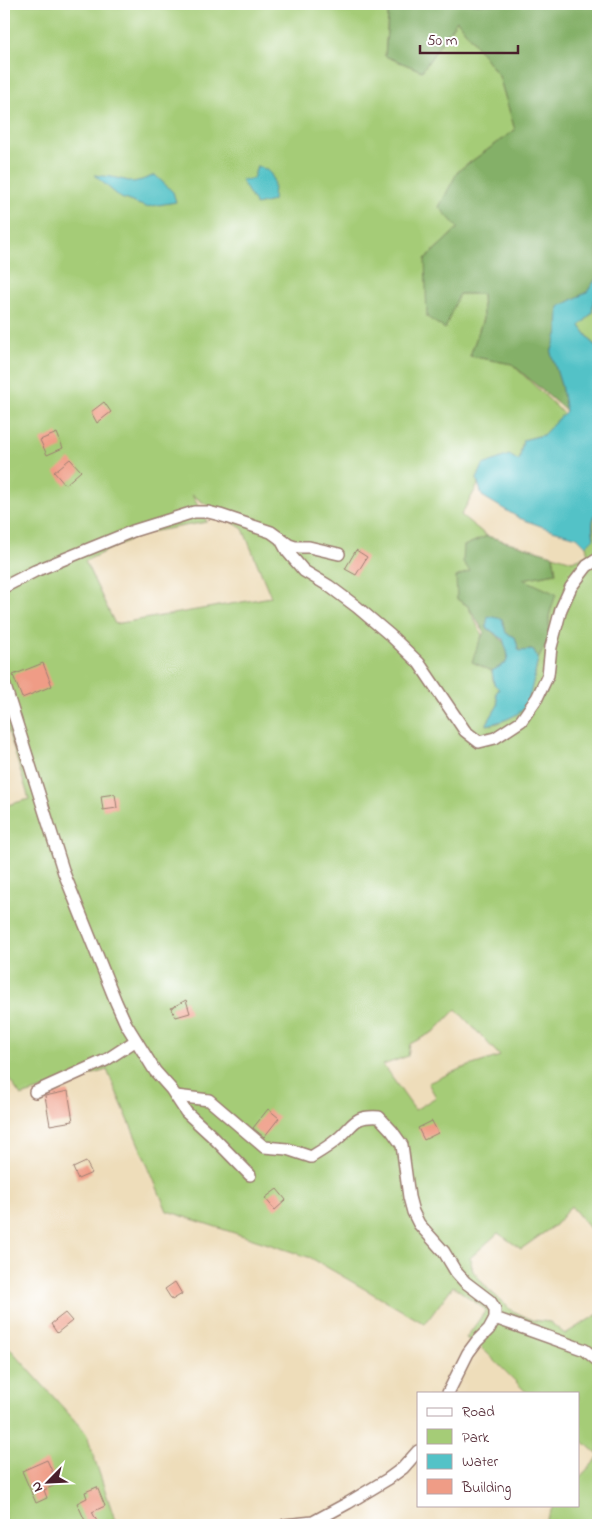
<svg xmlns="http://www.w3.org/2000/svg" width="602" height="1529" font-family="'Indie Flower',sans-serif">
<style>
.green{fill:#a5cc77;stroke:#787651;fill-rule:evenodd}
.forest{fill:#84b068;stroke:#67684a}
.water{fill:#53c2c7;stroke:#4e7079}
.building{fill:#ef9c86}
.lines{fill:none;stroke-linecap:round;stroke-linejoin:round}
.street-casing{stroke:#9c7e72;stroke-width:14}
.street{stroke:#fff;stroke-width:11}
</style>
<rect width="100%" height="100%" fill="#fff"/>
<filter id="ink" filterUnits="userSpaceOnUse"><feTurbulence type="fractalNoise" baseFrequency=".02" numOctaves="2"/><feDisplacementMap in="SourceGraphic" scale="10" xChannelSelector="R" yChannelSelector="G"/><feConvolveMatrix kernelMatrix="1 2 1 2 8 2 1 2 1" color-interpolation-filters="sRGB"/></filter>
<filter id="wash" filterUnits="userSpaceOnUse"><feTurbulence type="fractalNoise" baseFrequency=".0096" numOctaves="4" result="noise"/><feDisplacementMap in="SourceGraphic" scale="20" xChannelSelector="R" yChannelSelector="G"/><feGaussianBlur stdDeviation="1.12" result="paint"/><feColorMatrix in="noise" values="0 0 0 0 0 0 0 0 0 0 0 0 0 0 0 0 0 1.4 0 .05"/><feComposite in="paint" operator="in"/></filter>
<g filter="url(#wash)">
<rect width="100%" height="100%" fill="#eeddba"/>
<g class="green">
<path d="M4 4H389L385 56 422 71 457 20 499 76 515 130 458 171V228L425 259 459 294H482L483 319 470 356 512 364 564 414 543 435 523 440 519 462 477 479 478 485 461 515 487 536 464 546 471 572 457 599 468 606 482 635 473 662 492 671 494 684 499 689 496 693 498 705 486 725 498 723 513 716 526 706 535 675 538 659 549 639V616L555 594 522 579 556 573 553 555 572 561 588 555 586 546 594 538 593 522 598 507V1238L571 1206 555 1225 521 1249 498 1233 470 1258 473 1271 488 1289 511 1310 532 1320 550 1322 565 1334 598 1314V1455L578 1437V1393H527L481 1347 466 1338 486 1310 453 1286 425 1324 311 1258 167 1211 107 1070 21 1096 4 1072V806L29 799 4 717ZM192 495 243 529 271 597 115 624 85 561 144 533 207 522ZM456 1009 500 1056 460 1069 428 1083 436 1097 415 1110 383 1065 408 1056 410 1044 435 1031Z"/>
<path d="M594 299 598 300V347L594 345 580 326 592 313Z"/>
<path d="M4 1342 86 1433 115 1520 100 1525H4Z"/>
<path d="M598 1458V1525H543L554 1505H578V1479Z"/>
</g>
<g class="forest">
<path d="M389 4H598V276L587 292 559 307 558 332 551 353 561 385 566 411 512 364 470 356 483 319 482 294H459L445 329 427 317 425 259 458 228 439 207 458 171 515 130 499 76 457 20 422 71 385 56Z"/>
<path d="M487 536 553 555 556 573 523 579 556 594 549 616V639L538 659 533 650 519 651 515 637 506 633 502 619 486 627C499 637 512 644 506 663L492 671 472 662 477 647 484 632 468 606 457 599 456 577 470 571 463 562 464 546Z"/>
</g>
<g class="water">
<path d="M257 166C277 172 274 182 273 201L256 205 241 180 253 179Z"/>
<path d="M94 175 112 177 133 182 142 180 155 175 173 192 176 202 146 207 121 198Z"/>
<path d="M598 276V300H594L592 313 580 326 594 345 598 347V483L597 491C601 502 596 510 593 521 592 526 593 532 594 538L586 546 577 537 549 529 519 518 482 496 477 479 483 465 509 455 519 461 523 440 543 435 566 411 561 385 551 353 558 332 559 307 587 292Z"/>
<path d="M488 616 502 619 506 633 515 637 519 651 533 650 538 659C536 668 530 699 526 706 518 717 498 723 486 725L498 705 496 693 499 689 494 684 492 671 506 663 508 655 503 639 486 627Z"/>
</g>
<g id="blocks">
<g class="building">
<path d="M104 402 111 412 97 423 91 412Z"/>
<path d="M57 433 63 448 47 455 40 440Z"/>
<path d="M70 459 81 471 65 485 54 472Z"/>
<path d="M356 550 367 557 356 575 345 569Z"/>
<path d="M43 663 52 686 22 698 13 675Z"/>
<path d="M115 794 117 808 103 810 101 796Z"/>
<path d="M186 1000 190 1013 176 1017 171 1008Z"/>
<path d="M68 1091 73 1121 50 1125 45 1096Z"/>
<path d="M268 1109 279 1118 264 1137 253 1128Z"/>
<path d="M432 1121 438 1133 424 1140 418 1128Z"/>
<path d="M86 1162 92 1173 78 1179 73 1168Z"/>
<path d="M277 1189 286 1200 275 1210 265 1198Z"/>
<path d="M175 1282 182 1294 172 1300 165 1289Z"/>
<path d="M65 1313 72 1321 57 1333 51 1324Z"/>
<path d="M47 1460 58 1484 44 1490 47 1498 36 1503 22 1471Z"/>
<path d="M97 1487 105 1506 92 1512 99 1525H87L77 1503 87 1498 85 1492Z"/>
</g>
</g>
</g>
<g filter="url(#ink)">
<use href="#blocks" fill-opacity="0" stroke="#9c7e72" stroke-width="1"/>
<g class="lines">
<defs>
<g id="street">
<path d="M280 538 287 551 304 571 329 586 357 607 390 635 419 663 465 731 479 742 495 738 521 721 537 698 548 675 551 647 561 609 571 587 587 566 598 559"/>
<path d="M4 587 35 571 133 531 194 512H208L220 515 271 532 289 545 295 547H309L339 554"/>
<path d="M4 683 64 873 116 1002 126 1024 155 1071 171 1089 186 1112 212 1136 250 1175"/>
<path d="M35 1092 106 1060 135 1041"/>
<path d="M176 1096 209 1100 264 1147 287 1149 311 1157C319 1152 328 1147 335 1141 354 1127 351 1115 379 1117L392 1131 402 1145 409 1197 413 1212 419 1224 444 1252 456 1272 465 1282 490 1301 495 1309V1318L489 1329 477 1341 468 1353 448 1393"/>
<path d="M495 1318 585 1350 598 1361"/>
<path d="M285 1525 313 1522 348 1503 388 1479 403 1468 418 1451"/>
</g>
</defs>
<use href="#street" class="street-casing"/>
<use href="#street" class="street"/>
</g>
</g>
<rect width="602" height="1529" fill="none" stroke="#fff" stroke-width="20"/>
<rect x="417" y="1392" width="162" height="115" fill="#ffffff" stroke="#b7a5aa"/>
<rect x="427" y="1408" width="25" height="8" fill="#ffffff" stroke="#b7a5aa"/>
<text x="462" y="1416" font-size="15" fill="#4a1f2b">Road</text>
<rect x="427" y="1429" width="25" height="15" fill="#a5cc77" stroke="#b7a5aa"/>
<text x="462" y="1442" font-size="15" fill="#4a1f2b">Park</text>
<rect x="427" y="1454" width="25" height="15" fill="#53c2c7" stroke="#b7a5aa"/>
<text x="462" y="1466" font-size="15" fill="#4a1f2b">Water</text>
<rect x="427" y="1479" width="25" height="15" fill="#ef9c86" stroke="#b7a5aa"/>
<text x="462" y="1492" font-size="15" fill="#4a1f2b">Building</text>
<g transform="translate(48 1482) rotate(246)" stroke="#ffffff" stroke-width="4" paint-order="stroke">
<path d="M0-4L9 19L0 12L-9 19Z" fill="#4a1f2b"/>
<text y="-8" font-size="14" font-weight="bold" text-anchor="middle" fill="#4a1f2b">N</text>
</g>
<path d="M420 45v8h98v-8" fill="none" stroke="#4a1f2b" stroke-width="2.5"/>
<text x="427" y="45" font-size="15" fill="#4a1f2b" stroke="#ffffff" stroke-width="4" paint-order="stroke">50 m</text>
</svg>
